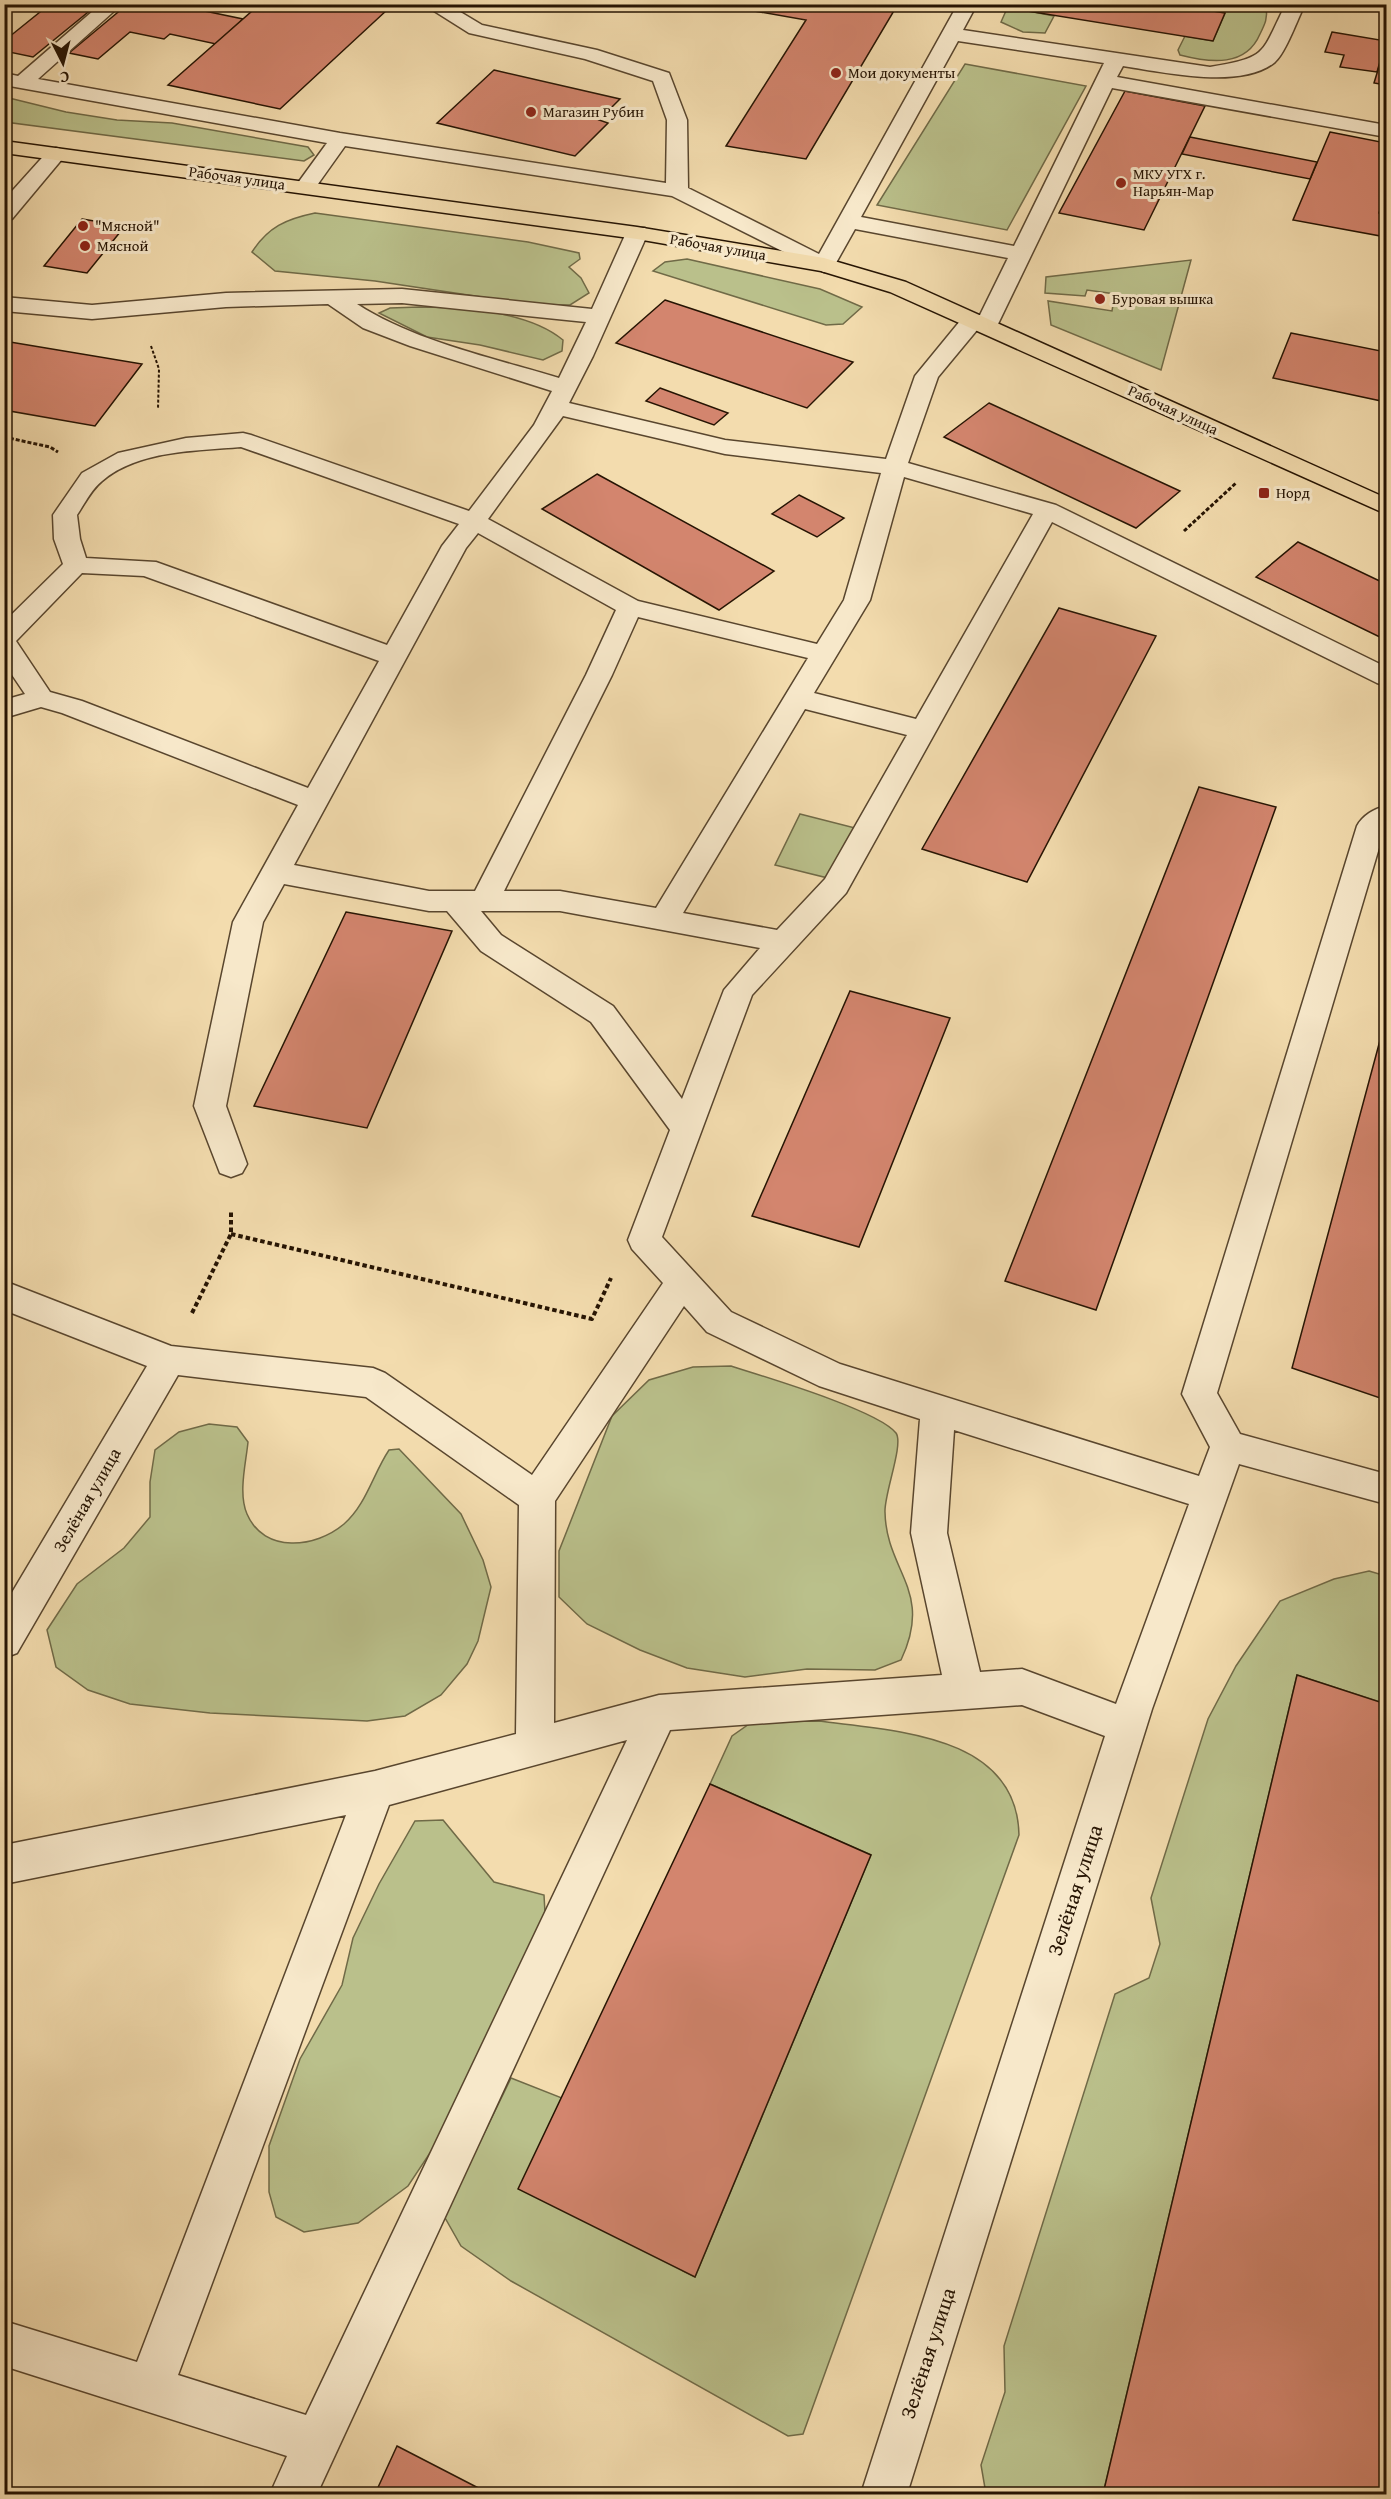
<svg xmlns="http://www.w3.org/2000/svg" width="1391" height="2499" font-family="'Gentium Book Plus',serif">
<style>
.green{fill:#bac08b;stroke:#706a47;stroke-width:1.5}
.building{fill:#d3856e;stroke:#261403;stroke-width:1.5}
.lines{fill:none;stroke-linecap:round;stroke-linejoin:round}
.minor-casing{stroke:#59462e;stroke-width:3}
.major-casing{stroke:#261403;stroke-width:3}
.path-far2{stroke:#261403;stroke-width:2;stroke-dasharray:3 2;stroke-linecap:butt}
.path-far1{stroke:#261403;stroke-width:3;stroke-dasharray:4 2;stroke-linecap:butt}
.path{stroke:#261403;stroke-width:4;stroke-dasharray:4.5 3;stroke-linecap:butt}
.minor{fill:#f7e8ca;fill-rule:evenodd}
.major{fill:#f3dcae;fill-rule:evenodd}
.poi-dot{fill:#8f2418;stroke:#f7e8ca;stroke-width:2}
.labels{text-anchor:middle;stroke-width:6;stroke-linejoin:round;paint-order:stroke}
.far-poi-label{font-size:15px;fill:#261403;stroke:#f7e8ca;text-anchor:start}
.far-street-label{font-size:15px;fill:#261403;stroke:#f7e8ca}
.street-label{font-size:18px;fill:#261403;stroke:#f7e8ca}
.near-street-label{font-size:21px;fill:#261403;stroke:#f7e8ca}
</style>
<rect width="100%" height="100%" fill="#f3dcae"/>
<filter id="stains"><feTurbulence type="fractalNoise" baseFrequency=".00333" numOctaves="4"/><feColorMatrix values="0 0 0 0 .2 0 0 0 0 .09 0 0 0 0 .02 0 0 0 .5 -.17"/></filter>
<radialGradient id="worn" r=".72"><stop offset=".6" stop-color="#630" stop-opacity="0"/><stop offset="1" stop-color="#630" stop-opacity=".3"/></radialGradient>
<g class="green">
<path d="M1009 4 1031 5 1028 11 1054 16 1045 33 1023 32 1001 22Z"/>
<path d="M1170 5H1261L1266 7C1268 18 1265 24 1260 34 1246 67 1211 63 1180 55L1178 50 1185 36 1213 41 1225 13Z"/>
<path d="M965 64 1086 86 1007 230 877 205Z"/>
<path d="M5 97 66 112 117 120 172 123 308 147 314 155 304 161 5 122Z"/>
<path d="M315 213 528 242 579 253 580 259 569 267 581 278 589 293 570 305H534L375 281 275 271 252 252C268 227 286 219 315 213Z"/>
<path d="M687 259 820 289 862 307 843 324 826 325 653 271 665 262Z"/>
<path d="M1191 260 1161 370 1051 325 1048 301 1112 311 1115 294 1087 290 1085 296 1045 293 1046 277Z"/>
<path d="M419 307C463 307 528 311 563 340L562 351 543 360 480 345 427 337 379 313 390 308Z"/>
<path d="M800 814 855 828 832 879 775 865Z"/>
<path d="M731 1366C762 1376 878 1410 896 1433 904 1444 884 1494 885 1512 886 1572 934 1590 901 1660L875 1670 807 1669 745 1677 687 1668 640 1650 587 1624 559 1597V1551L612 1416 649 1380 693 1367Z"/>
<path d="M209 1424 237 1427 248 1442C246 1463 238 1493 247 1514 264 1554 316 1548 344 1524 366 1505 373 1474 389 1450L399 1449 461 1514 483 1560 491 1587 478 1641 467 1664 441 1695 405 1716 367 1721 210 1713 130 1704 88 1690 56 1667 47 1630 77 1584 124 1548 150 1517V1482L155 1450 179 1432Z"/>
<path d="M1369 1571 1386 1576V1704L1297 1675 1103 2494H986L981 2465 1005 2392 1004 2346 1115 1994 1149 1978 1160 1944 1151 1898 1208 1719 1236 1666 1280 1601 1334 1579Z"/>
<path d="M819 1721C894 1731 1017 1734 1019 1835L803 2434 788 2436 511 2281 461 2246 444 2216 511 2078 562 2098 683 2271 695 2277 871 1855 710 1784 732 1736 752 1722Z"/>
<path d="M443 1820 494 1882 544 1895 545 1913 442 2135 408 2186 358 2223 304 2232 276 2217 269 2192V2146L300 2059 342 1985 353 1938 379 1884 415 1821Z"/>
</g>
<g class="building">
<path d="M50 4H98L33 57 4 51V41Z"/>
<path d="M143 4H171L243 19 216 44 170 34 164 39 130 32 98 59 69 53 123 8 136 10Z"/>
<path d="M260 4H359L387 10 280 109 168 85Z"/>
<path d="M714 4H898L806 159 726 146 806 20Z"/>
<path d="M1031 4H1170L1225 13 1213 41 1027 11Z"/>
<path d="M1332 32 1386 41 1377 72 1340 67 1344 55 1325 52Z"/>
<path d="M1381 60 1386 61V85L1374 83Z"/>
<path d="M494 70 620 99 599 120 608 123 575 156 437 123Z"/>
<path d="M1125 91 1205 106 1144 230 1059 213Z"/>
<path d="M1330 132 1386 143V192L1379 213 1386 214V237L1293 220Z"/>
<path d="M1190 137 1317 162 1310 179 1182 154Z"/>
<path d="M82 219 125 226 87 273 44 266Z"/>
<path d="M665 300 853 362 807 408 616 343Z"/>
<path d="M1291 333 1386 352V402L1273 378Z"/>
<path d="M4 341 142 364 95 426 4 410Z"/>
<path d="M660 388 728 413 714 425 646 401Z"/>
<path d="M989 403 1180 491 1136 528 944 437Z"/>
<path d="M597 474 774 571 719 610 542 509Z"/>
<path d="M799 495 844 518 817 537 772 514Z"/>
<path d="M1298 542 1386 584V640L1256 577Z"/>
<path d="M1059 608 1156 636 1027 882 922 849Z"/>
<path d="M1199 787 1276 807 1096 1310 1005 1281Z"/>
<path d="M346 912 452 931 367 1128 254 1106Z"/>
<path d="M850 991 950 1018 859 1247 752 1216Z"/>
<path d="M1386 1018V1400L1292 1368Z"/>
<path d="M1297 1675 1386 1704V2494H1103Z"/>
<path d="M710 1784 871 1855 695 2277 518 2189Z"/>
<path d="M397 2446 490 2494H375Z"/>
</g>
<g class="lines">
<defs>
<g id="minor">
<path d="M101 4H122L38 79 340 133 666 183 667 120 653 81 585 59 469 33 423 4H447L482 25 597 50 669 73 687 120 688 188 819 254 958 4H977L963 30 1210 67C1269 57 1260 55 1286 4H1305C1298 18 1286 52 1275 62 1242 90 1162 72 1123 66L1117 77 1386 125V137L1112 88 997 326 994 331 986 333 977 330 938 377 908 463 1056 505 1386 667V686L1377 683 1052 522 846 893 752 995 662 1237 731 1312 840 1364 1199 1476 1210 1447 1182 1394 1357 826C1363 815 1374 809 1386 806V829L1384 831 1217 1393 1240 1434 1386 1474V1504L1239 1464 1152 1709 907 2494H861L1105 1736 1022 1705 670 1730 317 2494H270L287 2456 4 2366V2321L137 2362 346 1815 4 1884V1845L375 1771 516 1734 519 1505 366 1397 178 1375 17 1653 4 1658V1606L147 1366 4 1310V1281L171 1346 373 1368 385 1373 532 1475 663 1283 632 1249 628 1240 670 1130 591 1022 481 951 447 911H429L284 884 263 922 226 1106 247 1164 242 1173 231 1177 220 1173 194 1106 233 922 298 805 62 713 41 707 4 718V700L25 694 4 663V622L63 564 54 539 53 515 82 473 118 453 186 438 243 433 251 435 469 511 534 425 552 391 410 346 363 328 328 304 226 307 92 319 4 311V297L92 305 226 293 402 289 592 309 626 233 629 228H645L648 233 593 356 569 403 725 440 886 459 915 376 965 315H980L1008 258 855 229 832 270 824 272 672 196 345 146 313 191H299L295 187 327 143 4 85V73L18 76ZM958 41 1104 63 1014 246 861 217ZM402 303 586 322 559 378C493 358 414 341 357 304ZM563 416 725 454 881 473 844 600 817 644 638 601 488 519ZM241 447 459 524 442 546 387 645 156 562 86 558 80 539 77 515C85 503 91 490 102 481 138 450 196 451 241 447ZM904 477 1033 514 916 719 814 693 870 600ZM478 533 616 610 586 675 475 891H429L294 865 466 548ZM82 573 144 576 379 661 308 788 82 701 50 692 16 641ZM638 617 808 658 656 908 560 891H504L612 675ZM805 709 907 735 825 879 777 930 683 913ZM481 911H560L760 948 724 990 682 1099 613 1006 501 935ZM684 1306 707 1332 819 1386 920 1419 911 1533 942 1675 659 1695 554 1723 555 1501ZM954 1430 1189 1504 1116 1704 1022 1669 980 1672 947 1533ZM627 1740 306 2415 178 2375 389 1805Z"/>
<path d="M56 148 63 150 66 154 63 158 12 219 4 220V200L49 150Z"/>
</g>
<path id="major" d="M4 141 637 227 824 258 906 282 1386 498V514L890 292 821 271 637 239 4 153Z"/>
</defs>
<use href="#minor" class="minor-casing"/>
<use href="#major" class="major-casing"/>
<path class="path-far2" d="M151 346 159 369 158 409"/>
<g class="path-far1">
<path d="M4 437 50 447 58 452"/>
<path d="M1184 531 1236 483"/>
</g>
<g class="path">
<path d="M231 1234 592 1319 611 1278"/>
<path d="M192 1313 231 1234V1210"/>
</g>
<use href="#minor" class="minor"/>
<use href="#major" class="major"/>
</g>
<g class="poi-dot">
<circle cx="836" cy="73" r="6"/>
<circle cx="531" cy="112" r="6"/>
<circle cx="1121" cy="183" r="6"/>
<circle cx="83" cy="226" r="6"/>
<circle cx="85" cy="246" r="6"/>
<circle cx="1100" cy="299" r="6"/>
<rect x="1258" y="487" width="12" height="12" rx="3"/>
</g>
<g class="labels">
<g class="far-poi-label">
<text x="848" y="78">Мои документы</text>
<text x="543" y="117">Магазин Рубин</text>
<text x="1133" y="179">МКУ УГХ г.<tspan x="1133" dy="17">Нарьян-Мар</tspan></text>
<text x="95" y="231">"Мясной"</text>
<text x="97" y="251">Мясной</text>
<text x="1112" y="304">Буровая вышка</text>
<text x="1276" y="498">Норд</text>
</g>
<g class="far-street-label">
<text transform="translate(237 178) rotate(8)" y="5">Рабочая улица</text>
<text transform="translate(718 247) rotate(10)" y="5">Рабочая улица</text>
<text transform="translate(1173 410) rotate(25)" y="5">Рабочая улица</text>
</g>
<g class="street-label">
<text transform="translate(87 1500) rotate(-60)" y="6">Зелёная улица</text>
</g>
<g class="near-street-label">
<text transform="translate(1075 1890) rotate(-72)" y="7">Зелёная улица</text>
<text transform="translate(928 2353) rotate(-72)" y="7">Зелёная улица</text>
</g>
</g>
<rect width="1391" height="2499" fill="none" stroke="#f3dcae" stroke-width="24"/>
<rect x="6" y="6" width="1379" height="2487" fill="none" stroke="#261403" stroke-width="3"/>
<rect x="12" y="12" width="1367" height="2475" fill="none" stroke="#261403" stroke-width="1.5"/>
<g transform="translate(63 63) rotate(174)" stroke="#f7e8ca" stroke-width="4.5" paint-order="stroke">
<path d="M0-4.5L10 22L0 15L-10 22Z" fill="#261403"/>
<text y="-9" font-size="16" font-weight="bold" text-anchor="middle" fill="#261403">С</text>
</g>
<rect width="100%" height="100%" filter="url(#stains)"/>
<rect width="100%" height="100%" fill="url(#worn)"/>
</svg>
